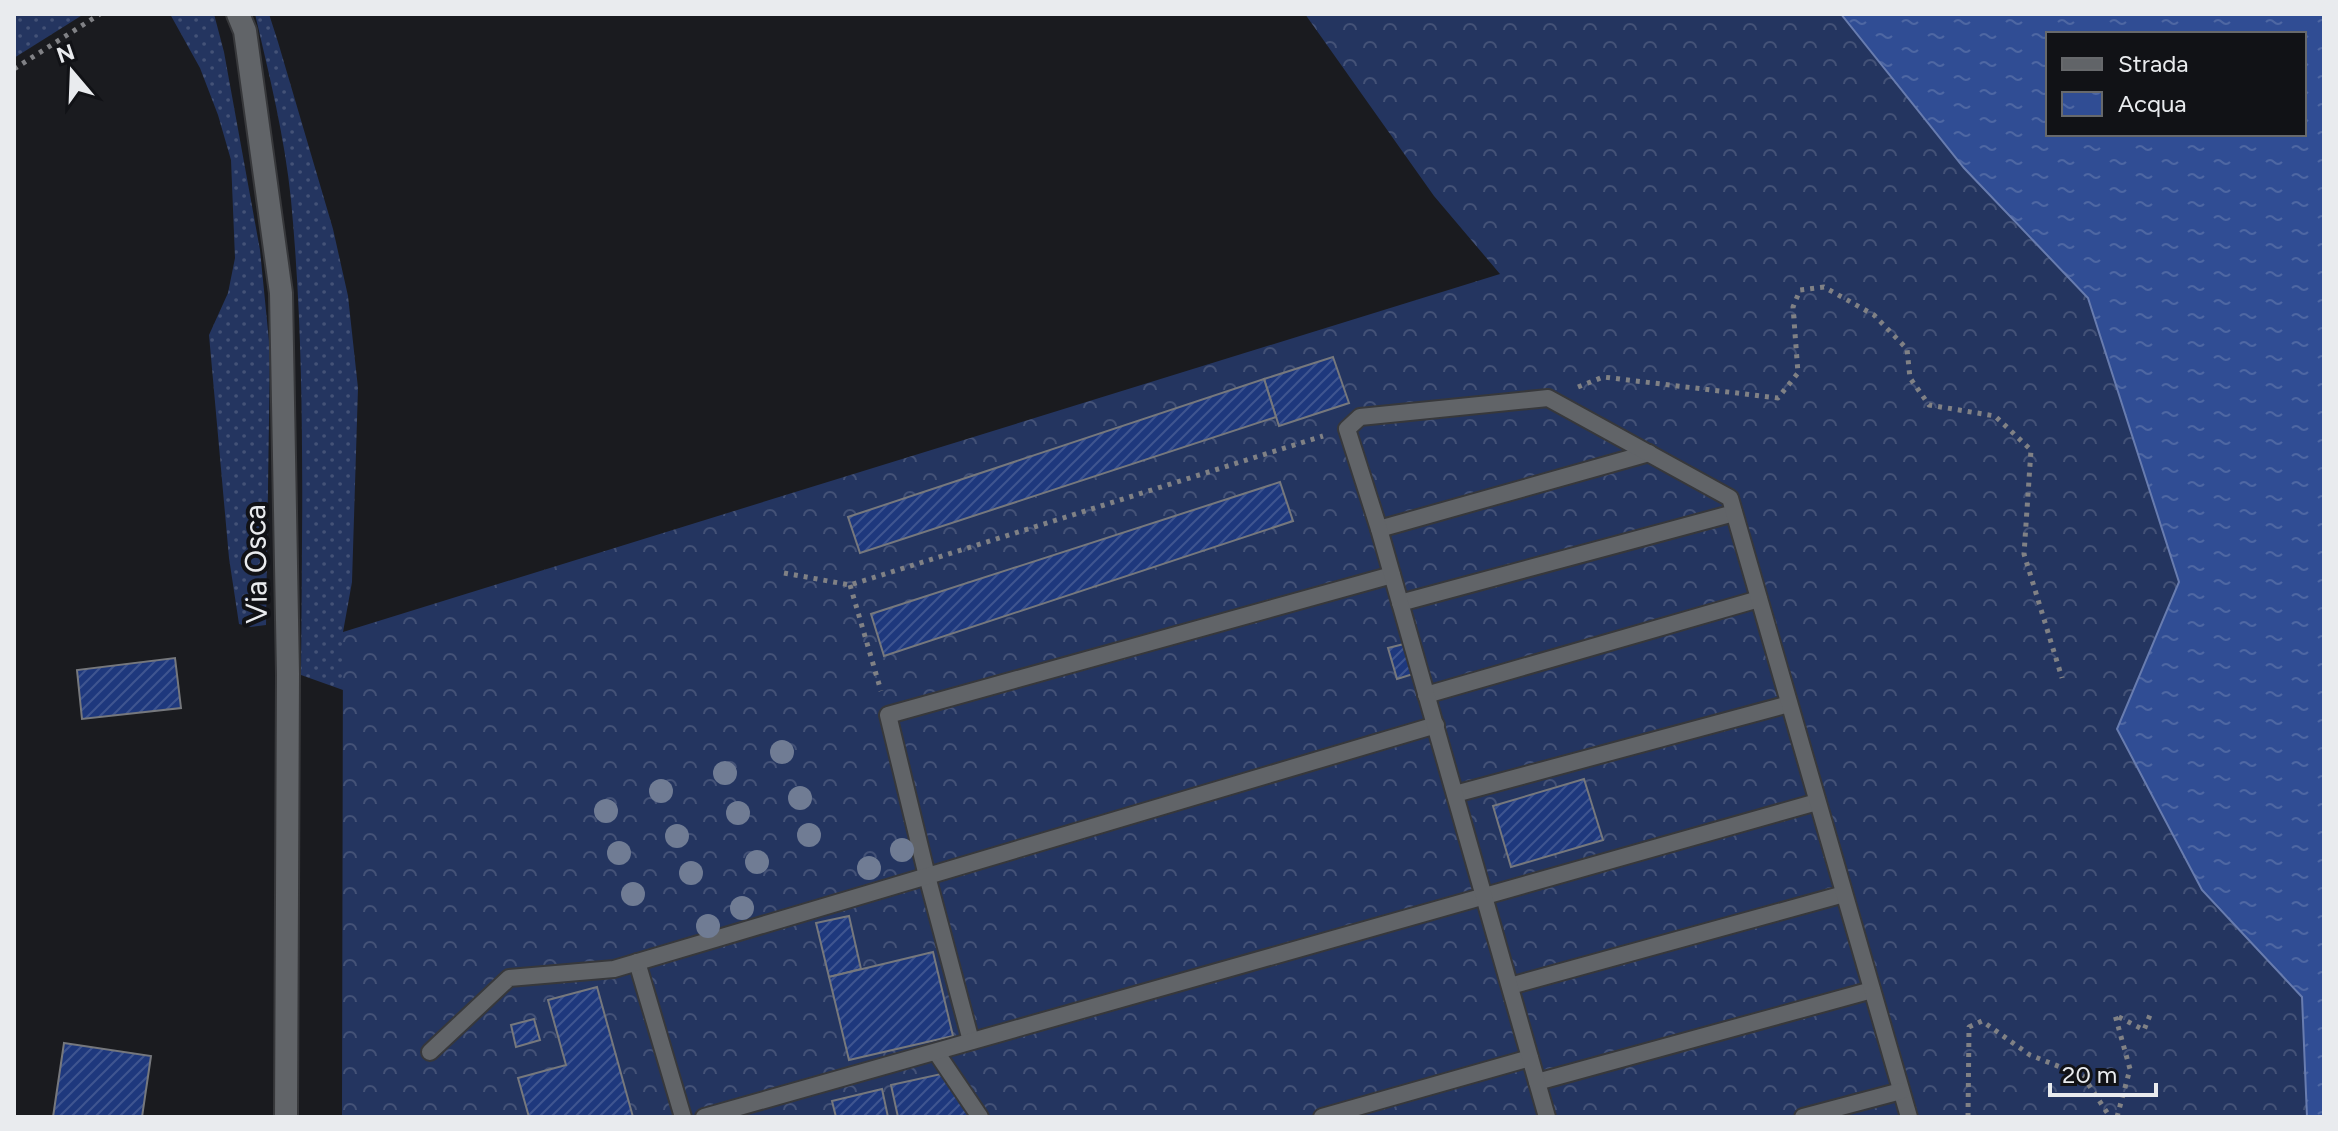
<svg xmlns="http://www.w3.org/2000/svg" width="2338" height="1131" font-family="Figtree,sans-serif">
<style>
.grass{fill:url(#grass-dots)}
.forest{fill:url(#forest-crowns)}
.water{fill:url(#water-ripples);stroke:#687caf;stroke-width:2;fill-rule:evenodd}
.building{fill:url(#building-hatch);stroke:#76787d;stroke-width:2}
.lines{fill:none;stroke-linecap:round;stroke-linejoin:round}
.service-casing{stroke:#37383b;stroke-width:20}
.tertiary-casing{stroke:#37383b;stroke-width:26}
.path{stroke:#808185;stroke-width:5;stroke-dasharray:4 6;stroke-linecap:butt}
.service{stroke:#616468;stroke-width:16}
.tertiary{stroke:#616468;stroke-width:22}
.tree{fill:#707c94}
.labels{text-anchor:middle;stroke-width:8;stroke-linejoin:round;paint-order:stroke}
.street-label{font-size:30px;fill:#e9ebee;stroke:#111216}
</style>
<defs>
<pattern id="grass-dots" width="8" height="8" patternUnits="userSpaceOnUse" patternTransform="scale(2)"><rect width="8" height="8" fill="#243560"/><path d="M2 2h.1M6 6h.1" fill="none" stroke="#445277" stroke-width="1.8" stroke-linecap="round"/></pattern>
<pattern id="forest-crowns" width="20" height="18" patternUnits="userSpaceOnUse" patternTransform="scale(2)"><rect width="20" height="18" fill="#243560"/><path d="M2 6a3 3 0 1 1 6 0M12 15a3 3 0 1 1 6 0" fill="none" stroke="#445277"/></pattern>
<pattern id="water-ripples" width="26" height="14" patternUnits="userSpaceOnUse" patternTransform="scale(2)"><rect width="26" height="14" fill="#304d94"/><path d="M2 4q2-2 4 0t4 0M15 11q2-2 4 0t4 0" fill="none" stroke="#4e67a3"/></pattern>
<pattern id="building-hatch" width="6" height="6" patternUnits="userSpaceOnUse" patternTransform="scale(2)"><rect width="6" height="6" fill="#1e387d"/><path d="M-1 1l2-2M0 6l6-6M5 7l2-2" fill="none" stroke="#3f5590"/></pattern>
</defs>
<rect width="100%" height="100%" fill="#1a1b1f"/>
<g class="grass">
<path d="M14 14H84L14 58Z"/>
<path d="M170 14H214L224 52 260 250 270 351 266 625 251 627 239 624 229 558 209 335 228 293 235 258 231 160 218 115 200 68Z"/>
<path d="M255 14H269L278 42 333 229 348 296 358 388 352 582 343 632V690L301 675C302 517 306 358 291 200 285 138 269 74 255 14Z"/>
</g>
<path class="forest" d="M1305 14H1844L2088 298 2179 582 2118 729 2202 890 2302 997 2307 1117H342L343 632 1500 274 1434 196Z"/>
<path class="water" d="M1841 14H2324V1117H2307L2302 997 2202 890 2117 729 2179 582 2088 298 1964 168ZM2048 34H2304V134H2048Z"/>
<g class="building">
<path d="M1333 357 1349 403 1279 426 1264 379Z"/>
<path d="M1264 379 1276 417 860 553 848 517Z"/>
<path d="M1280 482 1293 521 884 656 871 614Z"/>
<path d="M1404 644 1413 674 1397 679 1388 648Z"/>
<path d="M175 658 181 708 82 719 77 670Z"/>
<path d="M1584 779 1603 840 1511 867 1493 806Z"/>
<path d="M849 916 861 969 829 977 816 923Z"/>
<path d="M933 952 953 1036 849 1060 829 977Z"/>
<path d="M597 987 633 1117H529L518 1078 566 1065 548 1000Z"/>
<path d="M534 1019 540 1040 516 1047 511 1025Z"/>
<path d="M64 1043 151 1056 142 1117H53Z"/>
<path d="M941 1074 972 1117H898L891 1085Z"/>
<path d="M882 1089 888 1117H836L832 1101Z"/>
</g>
<g class="lines">
<defs>
<g id="service">
<path d="M1379 529 1649 453"/>
<path d="M1400 603 1734 513"/>
<path d="M1426 695 1759 599"/>
<path d="M1455 794 1789 704"/>
<path d="M637 962 683 1117"/>
<path d="M1510 986 1844 894"/>
<path d="M971 1041 927 876 888 715 1392 575"/>
<path d="M430 1052 509 978 614 969 1436 725"/>
<path d="M936 1052 980 1117"/>
<path d="M1537 1082 1872 990"/>
<path d="M704 1117 1817 802"/>
<path d="M1322 1117 1530 1058"/>
<path d="M1547 1117 1379 529 1347 429 1360 417 1548 398 1730 498 1909 1117"/>
<path d="M1803 1117 1901 1091"/>
</g>
<path id="tertiary" d="M238 14 245 31 281 293 288 674 286 1117"/>
</defs>
<use href="#service" class="service-casing"/>
<use href="#tertiary" class="tertiary-casing"/>
<g class="path">
<path d="M14 69 100 14"/>
<path d="M1578 387 1603 377 1778 398 1798 373 1793 307 1800 290 1824 287 1874 315 1907 349 1910 378 1929 405 1995 416 2031 450 2024 554 2062 678"/>
<path d="M784 573 850 585 1323 436"/>
<path d="M850 585 881 691"/>
<path d="M1968 1117 1969 1027 1982 1021 2030 1055 2083 1076 2110 1117"/>
<path d="M2117 1117 2130 1069 2115 1015 2144 1030 2150 1015"/>
</g>
<use href="#service" class="service"/>
<use href="#tertiary" class="tertiary"/>
</g>
<g class="tree">
<circle cx="782" cy="752" r="12"/>
<circle cx="725" cy="773" r="12"/>
<circle cx="661" cy="791" r="12"/>
<circle cx="800" cy="798" r="12"/>
<circle cx="606" cy="811" r="12"/>
<circle cx="738" cy="813" r="12"/>
<circle cx="809" cy="835" r="12"/>
<circle cx="677" cy="836" r="12"/>
<circle cx="902" cy="850" r="12"/>
<circle cx="619" cy="853" r="12"/>
<circle cx="757" cy="862" r="12"/>
<circle cx="869" cy="868" r="12"/>
<circle cx="691" cy="873" r="12"/>
<circle cx="633" cy="894" r="12"/>
<circle cx="742" cy="908" r="12"/>
<circle cx="708" cy="926" r="12"/>
</g>
<g class="labels">
<g class="street-label">
<text transform="translate(256 564) rotate(-91)" y="10">Via Osca</text>
</g>
</g>
<rect width="2338" height="1131" fill="none" stroke="#e9ebee" stroke-width="32"/>
<rect x="2046" y="32" width="260" height="104" fill="#111216" stroke="#67696c" stroke-width="2"/>
<rect x="2062" y="58" width="40" height="12" fill="#616468" stroke="#67696c" stroke-width="2"/>
<text x="2118" y="72" font-size="24" fill="#e9ebee">Strada</text>
<rect x="2062" y="92" width="40" height="24" fill="url(#water-ripples)" stroke="#67696c" stroke-width="2"/>
<text x="2118" y="112" font-size="24" fill="#e9ebee">Acqua</text>
<g transform="translate(72 72) rotate(341)" stroke="#111216" stroke-width="6" paint-order="stroke">
<path d="M0-6L14 30L0 20L-14 30Z" fill="#e9ebee"/>
<text y="-12" font-size="22" font-weight="bold" text-anchor="middle" fill="#e9ebee">N</text>
</g>
<path d="M2050 1083v12h106v-12" fill="none" stroke="#e9ebee" stroke-width="4"/>
<text x="2062" y="1083" font-size="24" fill="#e9ebee" stroke="#111216" stroke-width="6" paint-order="stroke">20 m</text>
</svg>
